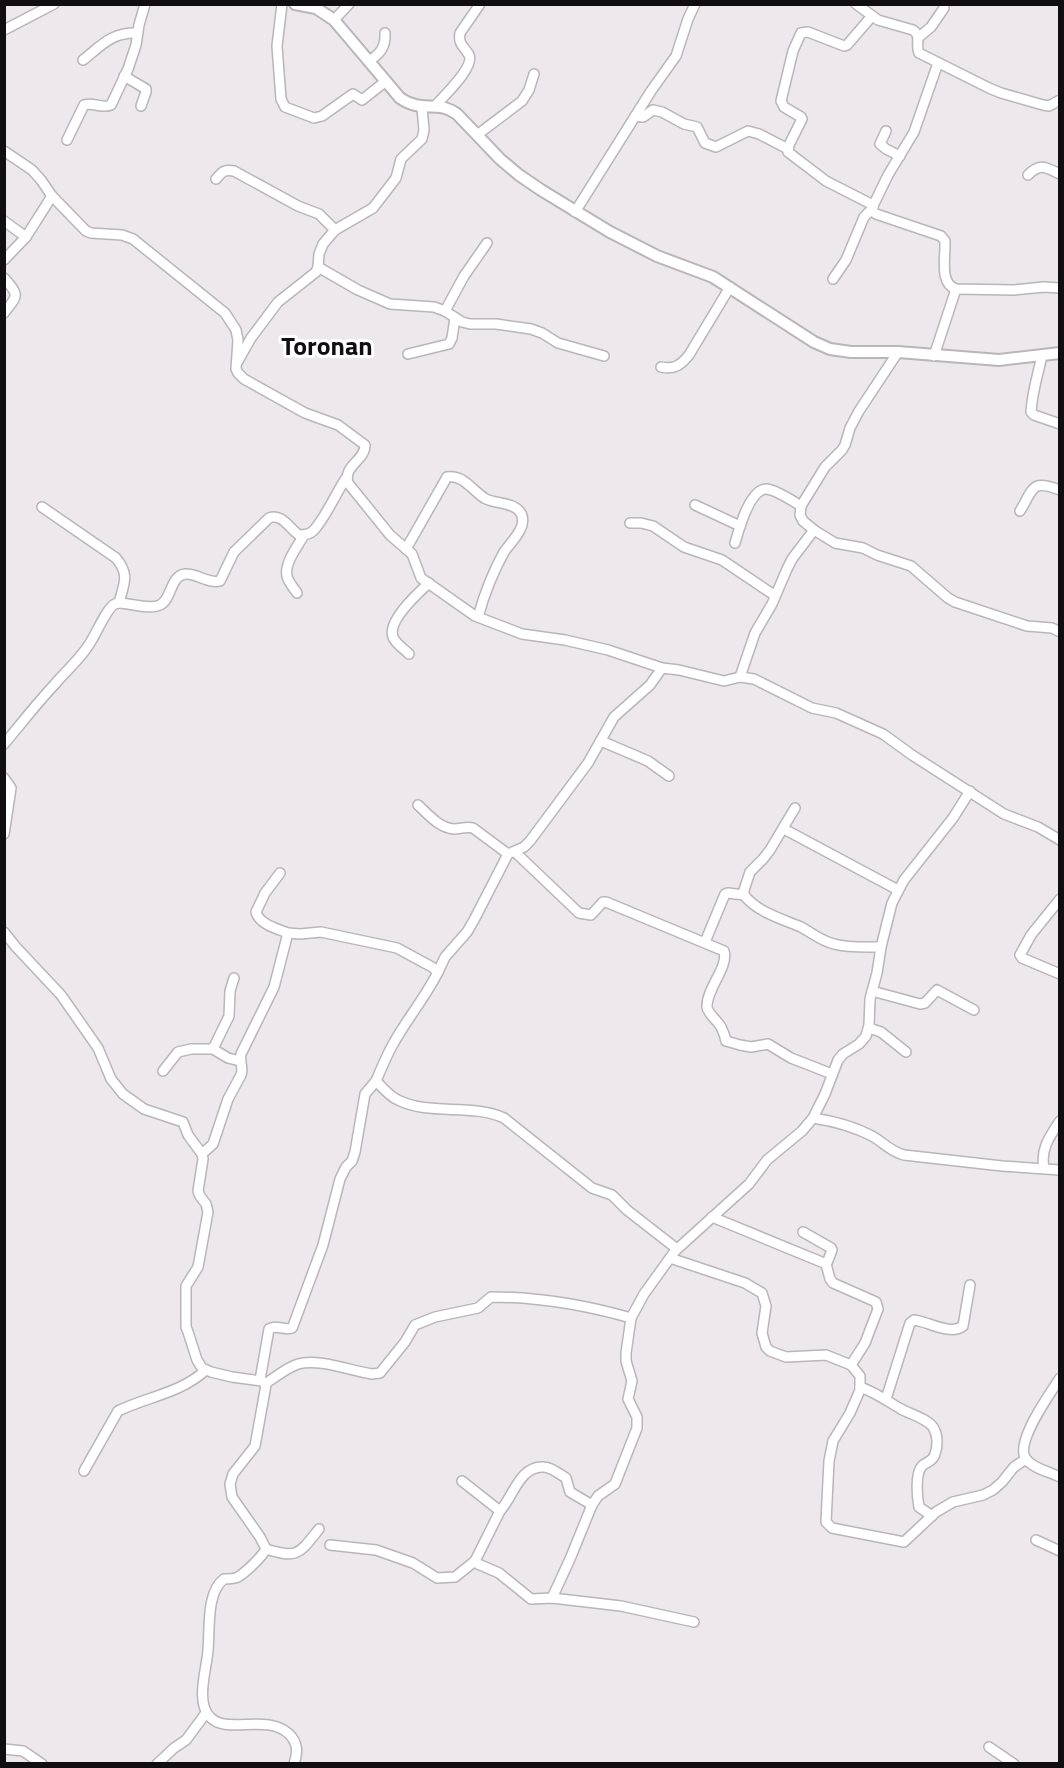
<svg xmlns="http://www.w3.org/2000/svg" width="1064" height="1768" font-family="'Titillium Web',sans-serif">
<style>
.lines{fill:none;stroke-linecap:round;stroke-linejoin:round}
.minor-casing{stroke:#b9b5b9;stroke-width:12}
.tertiary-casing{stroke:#b9b5b9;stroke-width:14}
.minor{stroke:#fff;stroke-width:9}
.tertiary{stroke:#fff;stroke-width:10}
.labels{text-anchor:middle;stroke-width:6;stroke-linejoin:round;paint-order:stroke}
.quarter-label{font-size:26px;font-weight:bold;fill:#100e10;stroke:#fff}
</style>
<rect width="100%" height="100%" fill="#ece8ec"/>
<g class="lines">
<defs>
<g id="minor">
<path d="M282 4 277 46 281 99 285 107 314 118 322 116 353 94 362 100 386 81"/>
<path d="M856 4 878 20 913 30C922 36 915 45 919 53L989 88 1001 93 1043 105 1049 106 1060 100"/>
<path d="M872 16 847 45 844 46 808 32 801 33 793 51 781 101 784 107 801 117 802 119 789 145 788 152 826 181 871 204 873 206 872 211 876 214 941 236 945 241V245C945 260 940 284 956 289L1014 290 1044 287 1060 288"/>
<path d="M334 20 349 4"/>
<path d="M4 30 54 4"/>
<path d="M919 37 931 27 944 8"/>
<path d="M83 60C102 45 112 32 137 33"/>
<path d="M369 61C380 54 386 47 385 33"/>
<path d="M124 76 146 89V92L141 106"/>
<path d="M435 106C443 97 475 67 469 55 464 46 458 45 460 33L480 4"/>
<path d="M635 116 643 117 653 110 662 112 684 124 697 127 705 143 716 147 748 131 759 134 788 149"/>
<path d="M886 131 880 144 886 149 900 156"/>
<path d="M477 135 522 101 529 90 534 74"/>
<path d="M67 140 84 105C94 102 102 109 111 105L128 69 136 45 139 25 145 4"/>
<path d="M4 151 32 170 41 180 52 196 86 231 91 233 122 235 133 239 225 313 236 330 238 340 236 369 238 373 244 379 305 413 338 425 365 445C365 461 343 465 348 483L390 535 412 554 421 578 475 616 522 634 565 640 608 650 662 668 679 670 724 681 740 677 754 679 812 708 836 713 883 734 912 755 1004 814 1038 827 1060 840"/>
<path d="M1028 175C1040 163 1045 167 1060 174"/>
<path d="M216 179C222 172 224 169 234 171L298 206 319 214 335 230"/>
<path d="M873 206 888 175 914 132 938 63"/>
<path d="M575 212 651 91 676 56 688 19 695 4"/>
<path d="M4 221 26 237"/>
<path d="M4 260 26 237 52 196"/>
<path d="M318 267 358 290 390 304 434 307 445 311 462 322 470 324H496L531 329 542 333 558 343 604 356"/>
<path d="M4 278C20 296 18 295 4 313"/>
<path d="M833 279 846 260 864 217 873 208"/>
<path d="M445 311 464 276 487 243"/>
<path d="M898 352 859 411 850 428 845 445 842 450 825 467 801 506 800 515 803 521 814 530 835 543 863 548 877 555 911 566 948 598 955 602 1027 626 1052 628 1060 632"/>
<path d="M408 354 449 344 452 338 455 318"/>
<path d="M1042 355C1038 375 1032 392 1031 412L1034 415 1060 424"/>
<path d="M934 356 956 289"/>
<path d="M238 361 251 338 278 302 316 272 318 267 319 254 323 244 335 230 373 208 396 178 401 159 422 139 424 130 422 108"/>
<path d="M661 367C674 370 681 365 689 355L730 287"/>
<path d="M695 505 740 526"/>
<path d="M42 507 116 558C130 575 124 583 119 603"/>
<path d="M1020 511C1034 488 1031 479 1060 490"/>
<path d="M630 523H641L653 526 684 547 722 560 774 595"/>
<path d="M735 543C739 529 750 488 767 489 776 490 793 501 801 506"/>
<path d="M406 549 447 477C464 474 473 492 486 499 496 504 513 502 520 512 524 517 523 525 520 530 516 538 509 545 504 552 493 572 484 595 478 617"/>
<path d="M297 593C294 588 288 582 287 576 284 563 298 546 304 535"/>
<path d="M409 654C404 649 395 643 393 637 387 621 418 593 429 583"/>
<path d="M740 677 755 633 772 604 787 569 792 559 814 530"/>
<path d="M601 741 648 761 669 776"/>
<path d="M4 744C21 724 37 703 55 684 66 671 79 660 88 646 95 637 107 607 115 604 122 600 148 611 160 605 172 599 170 576 185 574 197 573 208 584 220 581L234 552 269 518C282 513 289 528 299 535 304 535 309 535 313 531 325 519 336 493 346 478"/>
<path d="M4 778 11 788 4 834"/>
<path d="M418 805C428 814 439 828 454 829 461 829 466 826 473 828L508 854"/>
<path d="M795 808 770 850 763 859 750 872 744 890V895C757 912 782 919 801 927 812 933 821 941 834 944 849 948 865 947 881 947"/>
<path d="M784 829 898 890"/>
<path d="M515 852 579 913 591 915 603 902H606L724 951C729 967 706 989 707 1007 708 1014 717 1020 721 1027 723 1031 725 1036 726 1041L740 1045 751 1047 768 1044 791 1058 832 1074"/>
<path d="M280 873 265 893 256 912C259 924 277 929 288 933"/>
<path d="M1060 899 1031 935 1020 955 1022 958 1060 974"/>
<path d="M4 932 16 947 61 995 98 1048 111 1079 123 1094 144 1109 183 1122 188 1135 202 1154 203 1159 198 1191 200 1196 206 1204 208 1212 198 1267 186 1286V1327L188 1332 197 1360 202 1368 211 1372 232 1377 262 1381 266 1385 255 1446 233 1474 230 1484 232 1497 260 1537 266 1549C262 1557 246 1572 238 1577 234 1579 229 1579 224 1579 206 1592 210 1630 208 1650 207 1668 195 1702 210 1717 226 1735 267 1713 289 1734 298 1743 298 1752 294 1764"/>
<path d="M705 942 725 894 728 893 744 895"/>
<path d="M438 972 445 957 467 932 474 920 508 854 524 847 530 841 588 763 614 717 650 685 662 668"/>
<path d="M872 991 920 1004 925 1003 937 990 974 1010"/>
<path d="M869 1028 881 1032 906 1052"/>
<path d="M213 1049 229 1016 230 991 234 978"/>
<path d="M163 1071 178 1052 191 1049H213L228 1058 240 1061"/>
<path d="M813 1118C833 1121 853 1126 872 1136 883 1142 891 1152 904 1155L1002 1166 1060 1170"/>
<path d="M202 1154 213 1144 228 1099 241 1075C244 1068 239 1062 241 1054L274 987 288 933 300 934 321 932 397 948 432 967 438 972C425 998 406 1020 392 1046 386 1057 381 1069 376 1081 383 1088 389 1096 398 1100 430 1116 471 1103 504 1118L592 1188 612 1195 627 1210 677 1249"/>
<path d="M1044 1168C1040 1149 1050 1136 1060 1121"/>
<path d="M712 1217 824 1263H827L832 1250 831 1248 803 1232"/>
<path d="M670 1258 745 1283 762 1293 766 1306 762 1333 766 1347 770 1351 786 1357 826 1355 851 1365 860 1376V1390L850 1413 833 1441 829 1461 826 1522 832 1528 904 1542 936 1512 953 1502 983 1495 993 1490 1002 1482 1014 1467 1026 1459"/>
<path d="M826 1264 830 1279 833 1283 876 1302 878 1309 865 1343 851 1365"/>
<path d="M1060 1378C1050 1394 1014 1443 1026 1459 1032 1468 1050 1472 1060 1477"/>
<path d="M260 1380 269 1329C276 1324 284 1331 292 1328L293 1326 323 1245 340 1179 346 1167 352 1161 355 1152 365 1094 376 1081"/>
<path d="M266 1383C276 1377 286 1368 298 1364 319 1358 351 1371 372 1374L380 1373 405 1342 415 1325 435 1317 478 1308 491 1297C539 1297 585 1305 631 1318L644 1294 675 1251 749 1184 767 1160 802 1131 813 1118 825 1094 838 1060 843 1054 859 1044 866 1036 869 1025 870 999 877 973 881 947 892 903 904 880 953 818 970 791"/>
<path d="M860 1387C875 1392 887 1401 901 1409 910 1414 926 1418 933 1427 938 1435 938 1446 935 1454 933 1462 927 1461 922 1466 915 1474 917 1497 919 1507L932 1516"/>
<path d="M886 1399 910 1323 914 1320 919 1321C932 1324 952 1335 963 1326L970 1285"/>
<path d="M84 1471 118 1411C149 1396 179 1394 206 1370"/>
<path d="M462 1481 500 1511 475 1561 478 1564 499 1573 531 1599 552 1598 621 1606 694 1622"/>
<path d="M500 1511C513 1497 520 1465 544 1467 551 1467 559 1474 566 1478L570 1492 592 1505"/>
<path d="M1036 1540 1060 1551"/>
<path d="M330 1545 376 1550 413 1563 437 1578 455 1577 475 1561"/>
<path d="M266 1549C298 1559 299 1554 319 1529"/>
<path d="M552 1598 570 1559 592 1505 598 1496 615 1484 637 1428V1417L628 1399 632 1381 626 1361V1353L631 1318"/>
<path d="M989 1747 1014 1764"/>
<path d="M4 1749 23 1751 42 1764"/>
<path d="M157 1764 174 1748 186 1740 206 1713"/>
</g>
<path id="tertiary" d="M295 4 316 8 334 20 400 98C423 114 436 99 457 114L500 159 519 175 541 190 610 232 657 256 713 277 814 342 830 349 851 352H898L999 360 1060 353"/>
</defs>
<use href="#minor" class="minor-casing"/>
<use href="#tertiary" class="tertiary-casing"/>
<use href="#minor" class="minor"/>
<use href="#tertiary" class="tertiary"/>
</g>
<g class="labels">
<g class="quarter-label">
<text x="327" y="355">Toronan</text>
</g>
</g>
<rect width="1064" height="1768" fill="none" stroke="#100e10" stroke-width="12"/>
</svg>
